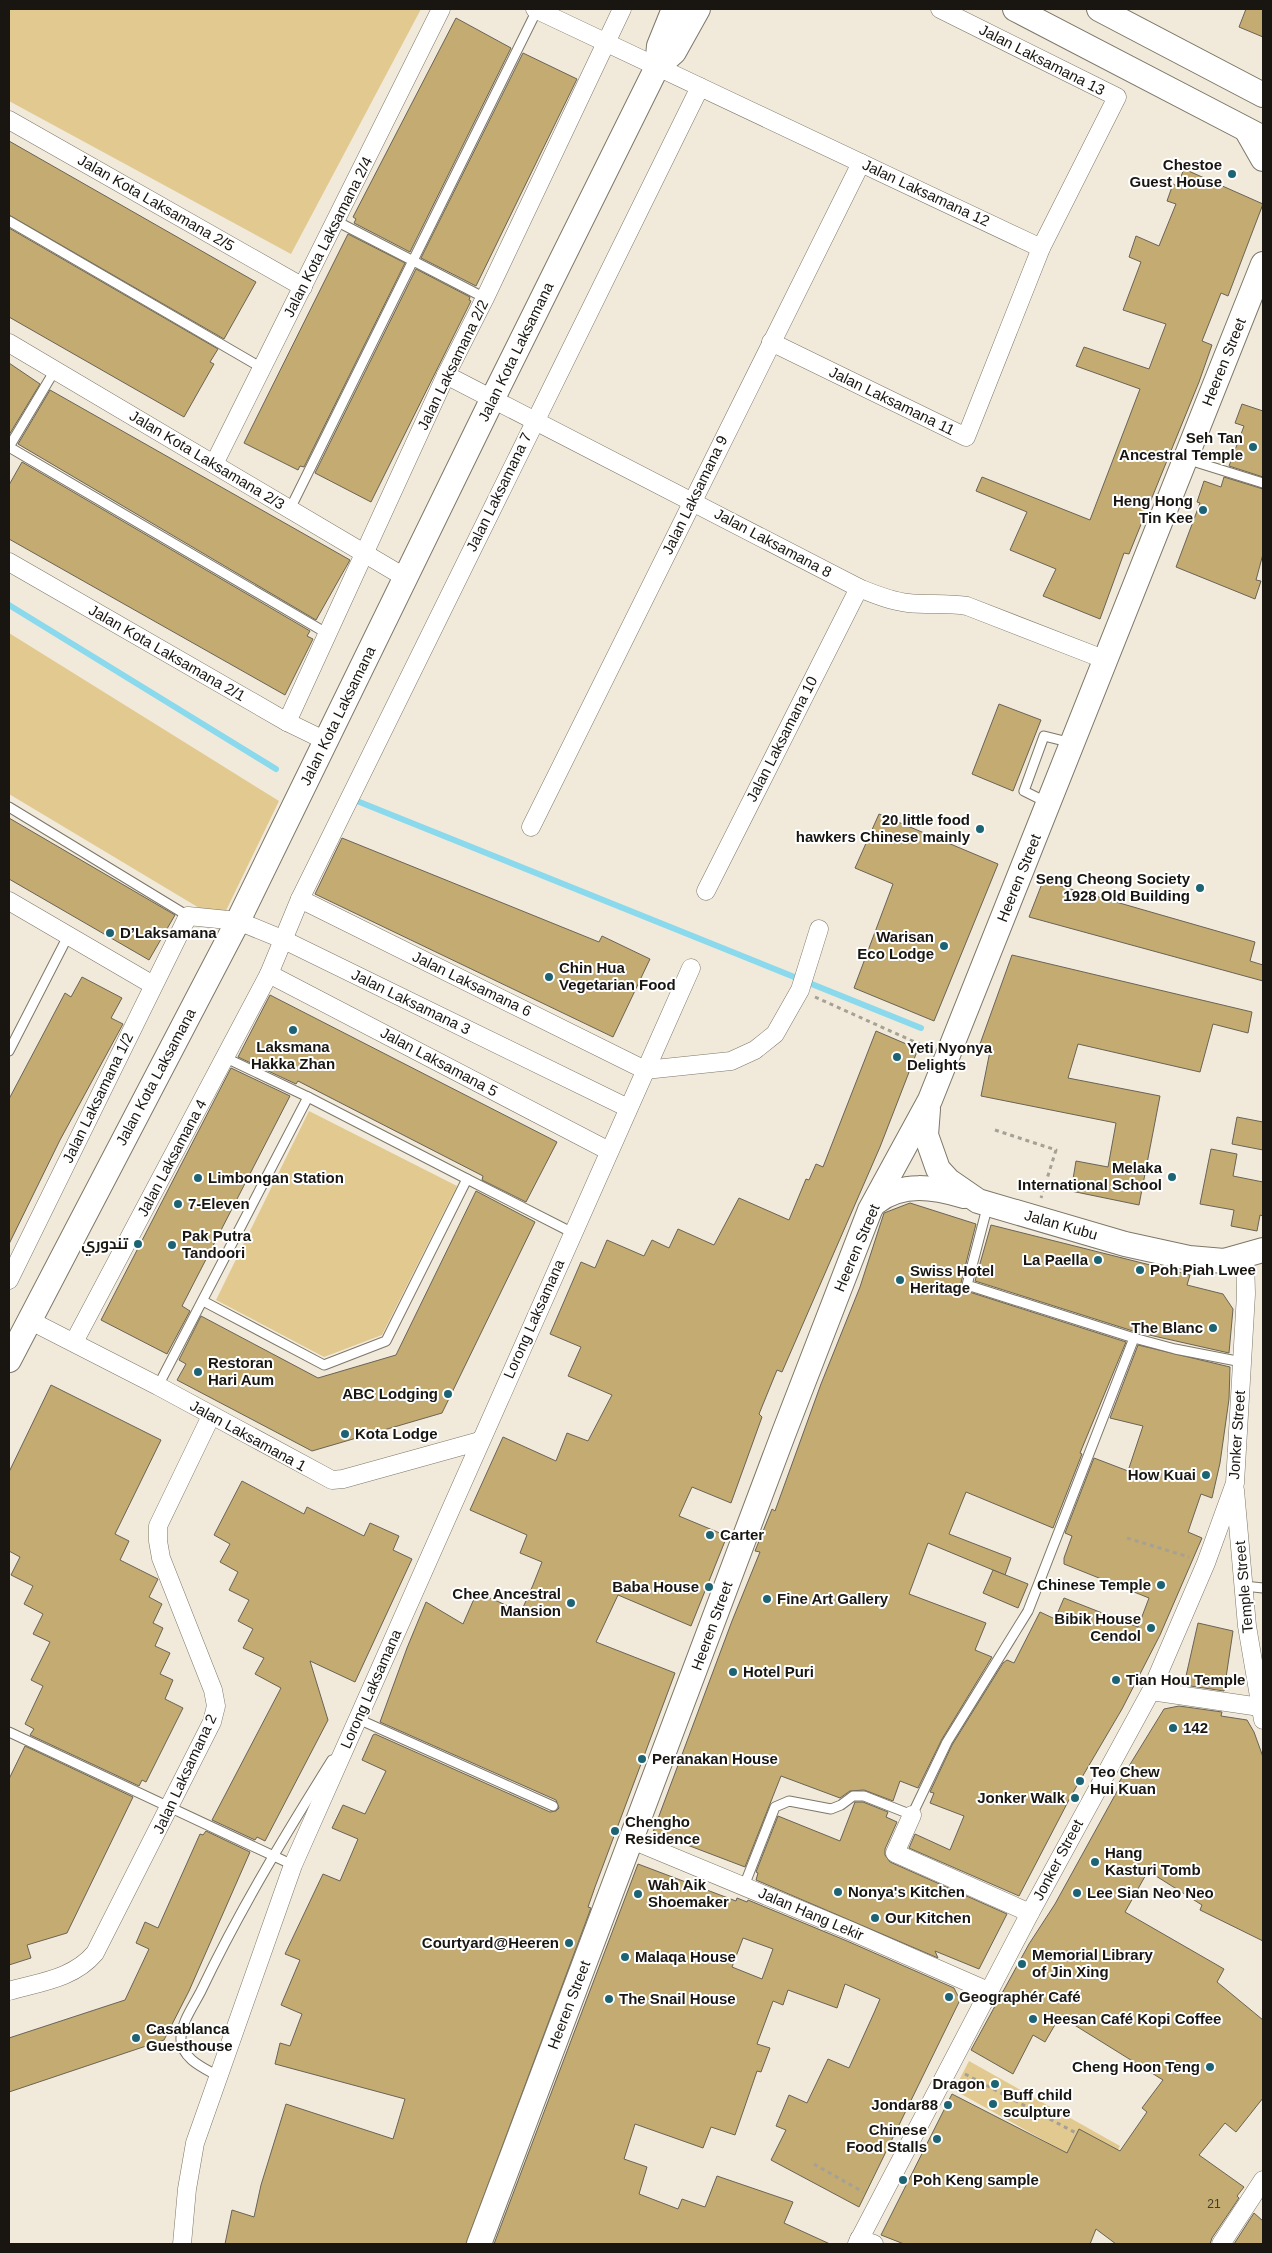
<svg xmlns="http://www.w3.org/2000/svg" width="1272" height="2253" font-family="Helvetica,Cairo,sans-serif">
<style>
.green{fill:#e1c990}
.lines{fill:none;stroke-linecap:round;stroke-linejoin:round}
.stream{stroke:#8bd9ec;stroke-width:6}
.building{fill:#c3ab71;stroke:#6a6456;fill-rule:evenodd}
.lane-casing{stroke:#7d7768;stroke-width:11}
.street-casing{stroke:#7d7768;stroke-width:19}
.secondary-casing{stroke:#7d7768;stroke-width:26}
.path{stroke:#a6a195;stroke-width:3;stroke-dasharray:4 4;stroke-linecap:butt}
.lane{stroke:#fff;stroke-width:9}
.street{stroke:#fff;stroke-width:18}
.secondary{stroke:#fff;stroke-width:24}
.poi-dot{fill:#1c6373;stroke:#fff;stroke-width:2}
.labels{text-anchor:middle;stroke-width:4;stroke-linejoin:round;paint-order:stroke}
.number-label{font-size:12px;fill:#443b29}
.street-label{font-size:15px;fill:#191611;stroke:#fff}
.poi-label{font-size:15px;font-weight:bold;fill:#191611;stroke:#fff;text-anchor:start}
</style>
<rect width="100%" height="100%" fill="#f1eada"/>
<g class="green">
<path d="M10 9H421L291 254 9 101Z"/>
<path d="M9 633 279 801 221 921 9 794Z"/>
<path d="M309 1111 457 1186 382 1335 324 1357 216 1300Z"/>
<path d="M969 2061 1120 2146 1104 2174 954 2090Z"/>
</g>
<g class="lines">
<g class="stream">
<path d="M9 605 276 769"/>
<path d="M352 799 921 1028"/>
</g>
</g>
<g class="building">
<path d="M1246 9H1263V37L1239 27Z"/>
<path d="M456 18 511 48 410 252 354 223 356 219 353 217Z"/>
<path d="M523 53 577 79 476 286 421 258Z"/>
<path d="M9 141 256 282 224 339 9 215Z"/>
<path d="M1184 169 1263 204 1228 296 1221 293 1202 341 1212 345 1199 382 1129 554 1124 553 1100 619 1043 596 1056 569 1010 550 1027 512 976 491 982 477 1090 520 1140 389 1076 366 1084 347 1149 369 1166 324 1123 310 1141 262 1129 257 1136 236 1159 246 1176 204 1167 201 1173 184 1177 186Z"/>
<path d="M9 228 218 349 210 362 214 364 184 417 9 317Z"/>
<path d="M348 234 405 263 304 467 300 466 298 470 244 443Z"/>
<path d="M416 269 470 297 469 300 471 301 371 502 315 473Z"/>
<path d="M9 363 40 384 9 435Z"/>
<path d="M50 390 350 560 316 620 18 444Z"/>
<path d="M1242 404 1263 411V477L1229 466 1244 426 1235 423Z"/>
<path d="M22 462 310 631 307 636 313 639 285 695 9 539V485Z"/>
<path d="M1224 477 1263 489V554L1256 580 1261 581 1255 599 1176 567 1200 503 1197 502 1204 481 1221 487Z"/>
<path d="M999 704 1041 720 1013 791 972 774Z"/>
<path d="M879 814 998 864 934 1021 854 988 893 884 855 868Z"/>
<path d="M9 818 175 915 149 960 9 879Z"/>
<path d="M342 838 599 942 602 936 650 959 613 1037 315 894Z"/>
<path d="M1043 881 1255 942 1250 961 1263 965V981L1029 917Z"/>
<path d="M1012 955 1252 1012 1248 1033 1213 1024 1200 1072 1078 1044 1068 1078 1160 1096 1139 1205 1071 1191 1076 1161 1108 1167 1116 1123 981 1096 991 1046 980 1044Z"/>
<path d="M82 977 122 998 111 1018 123 1024 60 1140 9 1244V1099L65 993 71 997Z"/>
<path d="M270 995 557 1142 526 1202 482 1180 483 1176 298 1081 296 1084 238 1057Z"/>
<path d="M876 1031 918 1049 880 1147 782 1372 777 1370 759 1414 762 1417 731 1503 692 1487 679 1516 727 1536 691 1626 618 1595 596 1642 675 1673 595 1887 588 1907 591 1908 466 2244H225L232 2210 254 2217 261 2185 286 2104 393 2139 405 2099 275 2064 280 2043 290 2046 302 2014 281 2005 300 1960 285 1954 323 1874 340 1881 358 1839 332 1828 343 1805 365 1814 386 1771 362 1760 373 1735 375 1734 550 1812 556 1811 559 1808 556 1800 380 1722 407 1648 426 1602 463 1624 477 1592 521 1612 533 1585 542 1562 520 1553 527 1535 470 1510 503 1437 556 1461 567 1433 588 1441 612 1395 568 1376 581 1347 550 1334 581 1262 595 1268 607 1240 644 1256 652 1240 669 1248 678 1229 714 1245 739 1198 789 1220 806 1179 809 1180 816 1164 823 1167Z"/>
<path d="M231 1068 290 1096 182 1306 190 1311 167 1354 101 1320Z"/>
<path d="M1237 1117 1263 1122V1150L1232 1144Z"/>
<path d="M1211 1149 1237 1154 1233 1176 1263 1182V1216L1260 1215 1257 1231 1231 1226 1234 1210 1200 1204Z"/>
<path d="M476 1191 535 1222 442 1413 312 1451 177 1380 186 1364 179 1360 201 1316 318 1378 396 1355Z"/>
<path d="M910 1203 976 1224 961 1283 963 1290 1126 1342 1080 1453 1082 1454 1053 1528 966 1492 949 1534 1011 1558 1005 1575 928 1543 909 1594 986 1623 975 1650 992 1657 942 1739 918 1788 900 1781 893 1801 864 1790 850 1791 840 1798 781 1776 745 1867 653 1832 732 1621 760 1552 755 1551 772 1509 775 1511 821 1384 860 1287 884 1213Z"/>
<path d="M991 1225 1190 1275 1187 1285 1223 1294 1233 1309 1229 1353 1136 1332 975 1281Z"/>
<path d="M1138 1345 1230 1367 1229 1399 1220 1463 1212 1498 1201 1494 1188 1532 1202 1538 1160 1635 1122 1709 1071 1796 1019 1896 909 1848 915 1834 950 1850 964 1816 930 1803 934 1793 930 1792 952 1745 1003 1663 1007 1660 1014 1663 1040 1612 1055 1619 1064 1598 1138 1627 1149 1598 1064 1564V1558L1072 1536 1065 1533 1094 1458 1128 1471 1143 1426 1110 1418Z"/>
<path d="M51 1385 161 1440 115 1534 129 1541 120 1560 158 1579 149 1597 162 1604 153 1623 163 1628 155 1646 170 1653 160 1674 173 1680 165 1699 183 1708 146 1782 142 1780 139 1786 30 1735 34 1729 25 1724 43 1686 31 1680 50 1642 33 1634 43 1614 24 1604 33 1586 11 1575 20 1557 9 1551V1472Z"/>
<path d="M242 1481 304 1514 307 1507 364 1536 370 1523 399 1536 393 1550 412 1559 355 1682 310 1661 328 1720 265 1841 257 1837 255 1840 212 1820 281 1688 255 1674 264 1658 243 1648 253 1629 238 1621 249 1600 229 1590 238 1572 220 1562 230 1544 214 1535Z"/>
<path d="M993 1570 1028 1584 1018 1608 983 1593Z"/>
<path d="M1198 1623 1233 1631 1224 1691 1184 1685Z"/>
<path d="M1179 1706 1222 1712 1221 1716 1247 1720 1254 1732 1263 1757V1941L1200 1910 1202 1905 1148 1871 1125 1912 1224 1969 1217 1982 1263 2020V2098L1236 2132 1225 2123 1199 2155 1244 2187 1237 2196 1239 2198 1212 2238 1210 2244H1116L1096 2229 1090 2244H904L881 2235 952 2094 1067 2153 1079 2129 1120 2151 1147 2112 1142 2108 1163 2080 1060 2016 1045 2042 1033 2035 1013 2074 971 2050 1029 1944 1055 1904 1120 1786 1118 1784 1164 1709Z"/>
<path d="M25 1746 133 1797 67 1933 27 1945 31 1958 9 1965V1779Z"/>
<path d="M855 1802H863L888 1812 886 1817 897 1822 885 1849V1855L890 1862 1007 1914 979 1969 935 1951 938 1958 756 1880 758 1873 756 1872 778 1816 840 1841Z"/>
<path d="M206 1831 250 1852 189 1991 164 2040 9 2092V2038L125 2000 149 1949 136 1943 145 1922 158 1928 200 1834 203 1835Z"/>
<path d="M638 1864 736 1901 737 1898 747 1902 748 1900 847 1941 954 1988 960 2000 859 2207 771 2160 786 2130 776 2126 789 2095 807 2103 828 2059 849 2068 874 2013 880 1999 845 1984 837 2008 788 1990 783 2005 773 2001 757 2044 770 2048 761 2072 757 2071 735 2135 711 2127 703 2148 635 2124 624 2159 647 2167 639 2194 678 2209 682 2199 705 2207 717 2176 793 2202 784 2223 830 2244H494ZM743 1938 773 1949 762 1979 732 1967Z"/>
<path d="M1254 2213 1263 2221V2244H1234Z"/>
</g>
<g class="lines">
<defs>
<g id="lane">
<path d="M9 221 262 368"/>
<path d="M336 221 485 298"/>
<path d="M9 447 328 634"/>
<path d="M9 447 55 370"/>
<path d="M1186 459 1263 483"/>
<path d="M290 509 537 10"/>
<path d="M1048 803 1024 791 1044 736 1072 743"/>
<path d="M9 807 188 916"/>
<path d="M9 1051 68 936"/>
<path d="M226 1058 308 1097"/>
<path d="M467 1179 573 1233"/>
<path d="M1134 1338 1175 1349 1242 1362"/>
<path d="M158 1386 308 1097 467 1179 386 1341 324 1365 203 1301"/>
<path d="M1244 1586 1263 1588"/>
<path d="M358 1719 553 1806"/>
<path d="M9 1732 293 1865"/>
<path d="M744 1886 775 1807 789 1801 831 1809 841 1805 853 1796H864L912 1815 947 1742 1028 1611 1134 1338 967 1285 988 1204"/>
<path d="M218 2076C204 2068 182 2059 181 2040 180 2024 194 2005 201 1991 239 1911 285 1835 332 1760"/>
</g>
<g id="street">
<path d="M535 9 1041 248"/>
<path d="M9 120 303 287"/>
<path d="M771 342 966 437 1041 248 1117 97 940 9"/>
<path d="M9 343 406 578"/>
<path d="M446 375 859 588C874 594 890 601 908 603 927 605 947 603 967 606L1106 660"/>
<path d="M214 464 441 9"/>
<path d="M9 562 287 722 326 741"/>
<path d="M287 722 446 375 485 298 622 9"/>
<path d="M531 827 861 163"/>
<path d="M706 891 859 588"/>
<path d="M300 899 645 1070 731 1061 755 1050 775 1034 800 990 819 929"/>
<path d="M9 901 153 985"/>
<path d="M269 974 609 1151"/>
<path d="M9 1280 188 916 238 921 282 939 628 1108"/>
<path d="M29 1320 158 1386 332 1480 343 1479 480 1441"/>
<path d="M74 1342 269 974 300 899 700 87"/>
<path d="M1235 1490 1247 1626 1263 1720"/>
<path d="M1151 1691 1260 1707"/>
<path d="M912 1815 895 1853 1030 1913"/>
<path d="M632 1840 851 1931 988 1991"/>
<path d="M9 1991C40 1982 73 1979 95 1953L212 1722 216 1706 213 1690 161 1558 158 1541V1526L211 1416"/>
<path d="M859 2239 874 2244"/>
<path d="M182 2244 187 2189 195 2143 293 1865 691 968"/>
<path d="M857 2244 1030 1913 1151 1691 1206 1563 1235 1483 1246 1294 1245 1257"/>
<path d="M1221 2244 1263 2180"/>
</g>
<g id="secondary">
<path d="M1015 9 1263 138"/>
<path d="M1099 9 1263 95"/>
<path d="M657 67 659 46 674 9"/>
<path d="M1247 131 1263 159"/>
<path d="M928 1109 926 1135 938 1169 949 1181 978 1201 1125 1244 1189 1258 1224 1261 1263 1250"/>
<path d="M876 1202C903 1182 933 1187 964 1196"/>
<path d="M9 1360 238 921 492 400 657 67 674 52 698 9"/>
<path d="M479 2244 783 1435 870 1210 930 1100 1263 264"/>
</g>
</defs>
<use href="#lane" class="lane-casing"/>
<use href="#street" class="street-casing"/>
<use href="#secondary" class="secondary-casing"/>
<g class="path">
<path d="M815 997 928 1048"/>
<path d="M995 1130 1056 1150 1041 1198"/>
<path d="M1127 1538 1189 1557"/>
<path d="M965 2074 1076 2133"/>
<path d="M814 2164 863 2192"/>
</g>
<use href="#lane" class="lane"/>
<use href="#street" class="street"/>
<use href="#secondary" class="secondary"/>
</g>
<g class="poi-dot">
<circle cx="1232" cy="174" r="5"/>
<circle cx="1253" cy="447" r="5"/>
<circle cx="1203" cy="510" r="5"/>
<circle cx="980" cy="829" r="5"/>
<circle cx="1200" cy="888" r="5"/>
<circle cx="110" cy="933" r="5"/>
<circle cx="944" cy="946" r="5"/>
<circle cx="549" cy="977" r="5"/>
<circle cx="293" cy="1030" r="5"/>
<circle cx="897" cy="1057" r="5"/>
<circle cx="1172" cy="1177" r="5"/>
<circle cx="198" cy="1178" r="5"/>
<circle cx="178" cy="1204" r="5"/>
<circle cx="138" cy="1244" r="5"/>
<circle cx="172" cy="1245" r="5"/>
<circle cx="1098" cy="1260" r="5"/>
<circle cx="1140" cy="1270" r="5"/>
<circle cx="900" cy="1280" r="5"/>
<circle cx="1213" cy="1328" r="5"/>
<circle cx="198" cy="1372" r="5"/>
<circle cx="448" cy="1394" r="5"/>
<circle cx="345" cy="1434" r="5"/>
<circle cx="1206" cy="1475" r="5"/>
<circle cx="710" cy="1535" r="5"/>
<circle cx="1161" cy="1585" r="5"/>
<circle cx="709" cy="1587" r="5"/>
<circle cx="767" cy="1599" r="5"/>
<circle cx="571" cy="1603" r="5"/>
<circle cx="1151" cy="1628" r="5"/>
<circle cx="733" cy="1672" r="5"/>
<circle cx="1116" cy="1680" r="5"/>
<circle cx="1173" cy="1728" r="5"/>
<circle cx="642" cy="1759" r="5"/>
<circle cx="1080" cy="1781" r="5"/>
<circle cx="1075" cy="1798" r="5"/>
<circle cx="615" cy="1831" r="5"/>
<circle cx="1095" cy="1862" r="5"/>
<circle cx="838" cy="1892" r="5"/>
<circle cx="1077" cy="1893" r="5"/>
<circle cx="638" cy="1894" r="5"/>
<circle cx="875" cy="1918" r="5"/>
<circle cx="569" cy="1943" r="5"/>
<circle cx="625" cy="1957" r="5"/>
<circle cx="1022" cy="1964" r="5"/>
<circle cx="949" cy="1997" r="5"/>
<circle cx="609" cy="1999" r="5"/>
<circle cx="1033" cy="2019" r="5"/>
<circle cx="136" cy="2038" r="5"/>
<circle cx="1210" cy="2067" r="5"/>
<circle cx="995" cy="2084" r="5"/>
<circle cx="993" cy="2104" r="5"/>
<circle cx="948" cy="2105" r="5"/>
<circle cx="937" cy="2139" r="5"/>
<circle cx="903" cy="2180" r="5"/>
</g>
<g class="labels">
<g class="number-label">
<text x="1214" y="2208">21</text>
</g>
<g class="street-label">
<text transform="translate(1042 60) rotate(27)" y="5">Jalan Laksamana 13</text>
<text transform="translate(926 193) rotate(25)" y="5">Jalan Laksamana 12</text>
<text transform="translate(156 203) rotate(30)" y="5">Jalan Kota Laksamana 2/5</text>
<text transform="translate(328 237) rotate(-63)" y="5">Jalan Kota Laksamana 2/4</text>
<text transform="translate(516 352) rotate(-64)" y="5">Jalan Kota Laksamana</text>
<text transform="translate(1224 362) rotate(-68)" y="5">Heeren Street</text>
<text transform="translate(453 365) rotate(-64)" y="5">Jalan Laksamana 2/2</text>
<text transform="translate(892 401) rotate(26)" y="5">Jalan Laksamana 11</text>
<text transform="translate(207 460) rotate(31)" y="5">Jalan Kota Laksamana 2/3</text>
<text transform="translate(499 492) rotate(-64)" y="5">Jalan Laksamana 7</text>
<text transform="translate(695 495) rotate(-64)" y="5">Jalan Laksamana 9</text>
<text transform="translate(773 543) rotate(28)" y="5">Jalan Laksamana 8</text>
<text transform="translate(167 653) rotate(30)" y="5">Jalan Kota Laksamana 2/1</text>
<text transform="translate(338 716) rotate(-64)" y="5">Jalan Kota Laksamana</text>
<text transform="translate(782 739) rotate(-63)" y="5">Jalan Laksamana 10</text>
<text transform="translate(1019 878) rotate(-68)" y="5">Heeren Street</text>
<text transform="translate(472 984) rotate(26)" y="5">Jalan Laksamana 6</text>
<text transform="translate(411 1002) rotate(26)" y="5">Jalan Laksamana 3</text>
<text transform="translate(439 1062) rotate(28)" y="5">Jalan Laksamana 5</text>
<text transform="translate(156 1077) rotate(-62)" y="5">Jalan Kota Laksamana</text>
<text transform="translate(98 1098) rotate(-64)" y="5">Jalan Laksamana 1/2</text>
<text transform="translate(172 1158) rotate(-62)" y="5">Jalan Laksamana 4</text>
<text transform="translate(1061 1225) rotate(16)" y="5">Jalan Kubu</text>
<text transform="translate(857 1248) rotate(-67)" y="5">Heeren Street</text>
<text transform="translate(534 1319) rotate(-66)" y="5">Lorong Laksamana</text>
<text transform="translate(1237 1435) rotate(-86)" y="5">Jonker Street</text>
<text transform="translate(248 1436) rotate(29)" y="5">Jalan Laksamana 1</text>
<text transform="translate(1244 1587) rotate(-95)" y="5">Temple Street</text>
<text transform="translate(712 1626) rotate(-70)" y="5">Heeren Street</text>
<text transform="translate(371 1689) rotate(-66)" y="5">Lorong Laksamana</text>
<text transform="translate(185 1774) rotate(-65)" y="5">Jalan Laksamana 2</text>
<text transform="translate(1058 1860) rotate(-62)" y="5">Jonker Street</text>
<text transform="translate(811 1914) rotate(23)" y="5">Jalan Hang Lekir</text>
<text transform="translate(569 2005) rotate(-69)" y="5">Heeren Street</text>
</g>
<g class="poi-label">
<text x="1222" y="170" text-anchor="end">Chestoe<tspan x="1222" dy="17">Guest House</tspan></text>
<text x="1243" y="443" text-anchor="end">Seh Tan<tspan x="1243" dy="17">Ancestral Temple</tspan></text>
<text x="1193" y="506" text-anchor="end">Heng Hong<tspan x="1193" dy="17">Tin Kee</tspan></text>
<text x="970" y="825" text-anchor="end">20 little food<tspan x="970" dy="17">hawkers Chinese mainly</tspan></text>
<text x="1190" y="884" text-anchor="end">Seng Cheong Society<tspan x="1190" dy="17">1928 Old Building</tspan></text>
<text x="120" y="938">D’Laksamana</text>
<text x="934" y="942" text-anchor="end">Warisan<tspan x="934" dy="17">Eco Lodge</tspan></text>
<text x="559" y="973">Chin Hua<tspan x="559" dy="17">Vegetarian Food</tspan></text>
<text x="293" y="1052" text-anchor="middle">Laksmana<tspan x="293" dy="17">Hakka Zhan</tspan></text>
<text x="907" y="1053">Yeti Nyonya<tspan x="907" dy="17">Delights</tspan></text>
<text x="1162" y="1173" text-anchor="end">Melaka<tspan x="1162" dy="17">International School</tspan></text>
<text x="208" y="1183">Limbongan Station</text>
<text x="188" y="1209">7-Eleven</text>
<text x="182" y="1241">Pak Putra<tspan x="182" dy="17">Tandoori</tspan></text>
<text x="128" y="1249" text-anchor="end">تندوري</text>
<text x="1088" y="1265" text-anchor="end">La Paella</text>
<text x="1150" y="1275">Poh Piah Lwee</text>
<text x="910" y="1276">Swiss Hotel<tspan x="910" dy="17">Heritage</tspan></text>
<text x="1203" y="1333" text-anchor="end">The Blanc</text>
<text x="208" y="1368">Restoran<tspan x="208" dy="17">Hari Aum</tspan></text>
<text x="438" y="1399" text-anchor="end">ABC Lodging</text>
<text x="355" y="1439">Kota Lodge</text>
<text x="1196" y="1480" text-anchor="end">How Kuai</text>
<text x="720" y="1540">Carter</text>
<text x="1151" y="1590" text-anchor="end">Chinese Temple</text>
<text x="699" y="1592" text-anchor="end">Baba House</text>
<text x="561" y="1599" text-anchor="end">Chee Ancestral<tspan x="561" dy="17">Mansion</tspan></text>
<text x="777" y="1604">Fine Art Gallery</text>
<text x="1141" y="1624" text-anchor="end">Bibik House<tspan x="1141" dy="17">Cendol</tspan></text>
<text x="743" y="1677">Hotel Puri</text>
<text x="1126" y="1685">Tian Hou Temple</text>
<text x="1183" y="1733">142</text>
<text x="652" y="1764">Peranakan House</text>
<text x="1090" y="1777">Teo Chew<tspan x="1090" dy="17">Hui Kuan</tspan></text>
<text x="1065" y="1803" text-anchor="end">Jonker Walk</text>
<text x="625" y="1827">Chengho<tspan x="625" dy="17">Residence</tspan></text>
<text x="1105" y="1858">Hang<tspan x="1105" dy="17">Kasturi Tomb</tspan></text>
<text x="648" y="1890">Wah Aik<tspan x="648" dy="17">Shoemaker</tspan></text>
<text x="848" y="1897">Nonya's Kitchen</text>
<text x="1087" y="1898">Lee Sian Neo Neo</text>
<text x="885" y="1923">Our Kitchen</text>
<text x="559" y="1948" text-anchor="end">Courtyard@Heeren</text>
<text x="1032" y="1960">Memorial Library<tspan x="1032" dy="17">of Jin Xing</tspan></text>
<text x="635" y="1962">Malaqa House</text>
<text x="959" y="2002">Geographér Café</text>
<text x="619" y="2004">The Snail House</text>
<text x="1043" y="2024">Heesan Café Kopi Coffee</text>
<text x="146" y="2034">Casablanca<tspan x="146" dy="17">Guesthouse</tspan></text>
<text x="1200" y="2072" text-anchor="end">Cheng Hoon Teng</text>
<text x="985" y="2089" text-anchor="end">Dragon</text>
<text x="1003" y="2100">Buff child<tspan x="1003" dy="17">sculpture</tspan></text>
<text x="938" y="2110" text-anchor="end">Jondar88</text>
<text x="927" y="2135" text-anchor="end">Chinese<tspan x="927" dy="17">Food Stalls</tspan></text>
<text x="913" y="2185">Poh Keng sample</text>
</g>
</g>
<rect width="1272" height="2253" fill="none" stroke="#191611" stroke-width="20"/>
</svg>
